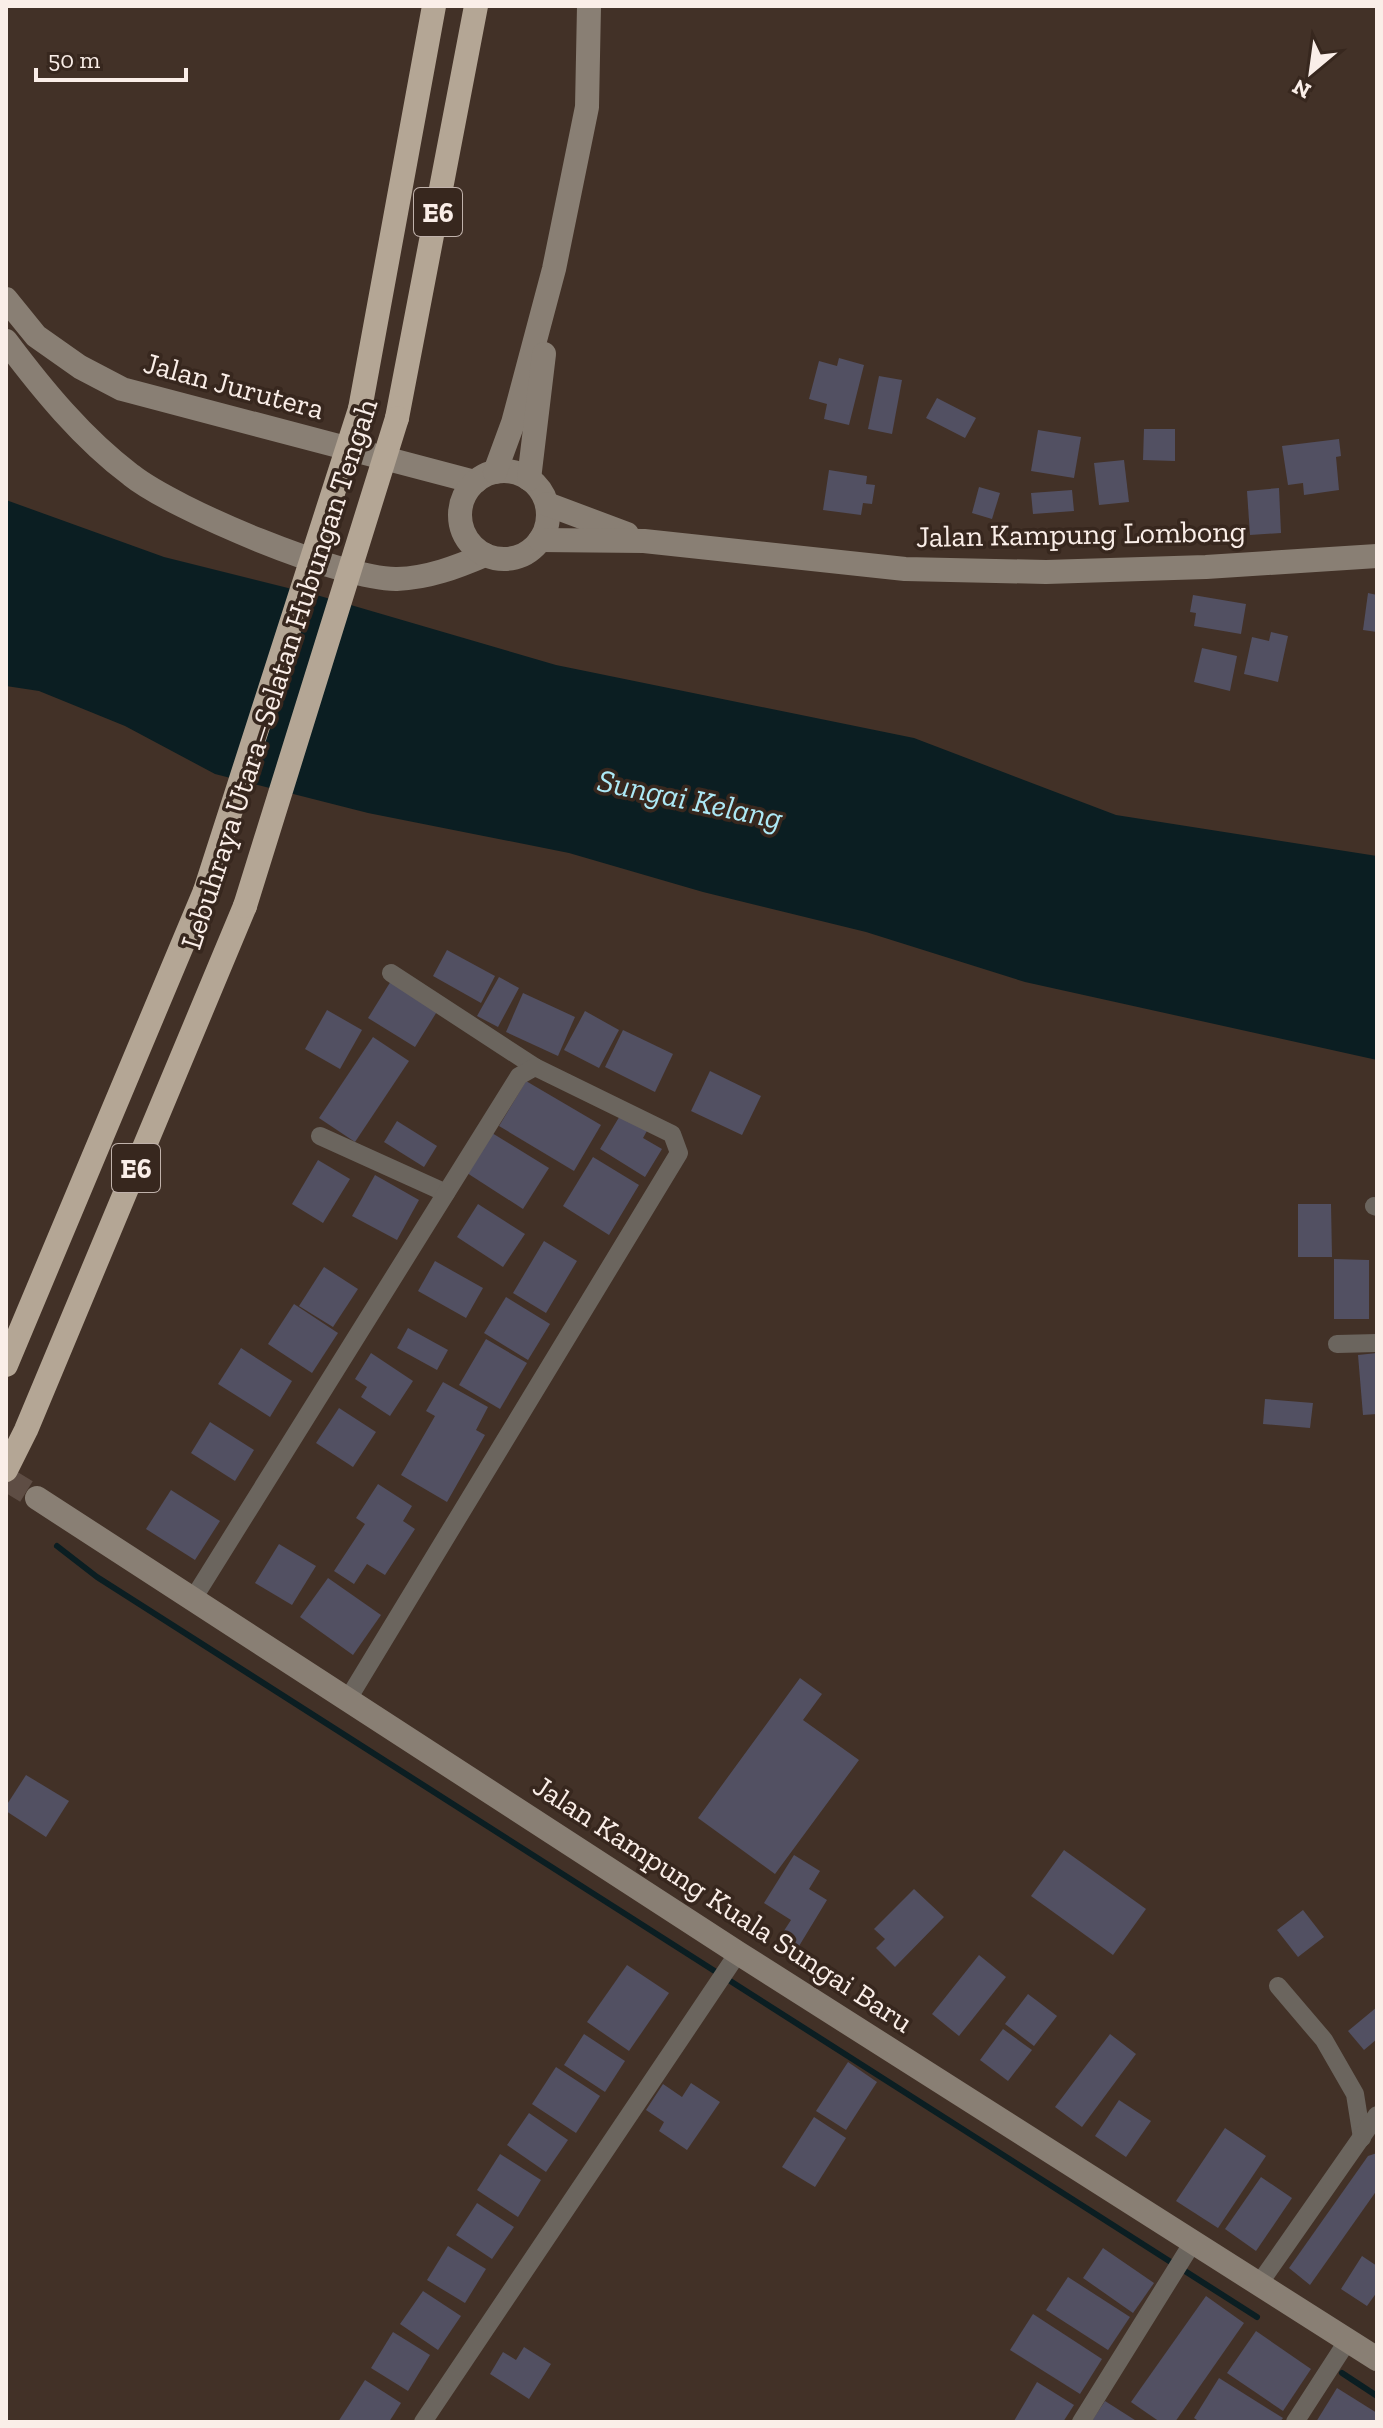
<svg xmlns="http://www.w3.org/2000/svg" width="1383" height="2428" font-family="'Zilla Slab',serif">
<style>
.water{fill:#0b1e22}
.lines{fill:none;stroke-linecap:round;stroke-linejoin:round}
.stream{stroke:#0b1e22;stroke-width:6}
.building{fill:#525062}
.secondary-tunnel{stroke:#5e4d44;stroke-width:24;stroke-dasharray:24 12;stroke-linecap:butt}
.street{stroke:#6b655e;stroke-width:18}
.secondary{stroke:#897f74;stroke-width:24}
.highway{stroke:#b4a695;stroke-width:24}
.highway-bridge{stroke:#b4a695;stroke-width:24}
.labels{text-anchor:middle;stroke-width:7;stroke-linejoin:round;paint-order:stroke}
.shield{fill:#37271e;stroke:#c0b2ab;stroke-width:2}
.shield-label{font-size:28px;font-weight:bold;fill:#faeee8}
.street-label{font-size:30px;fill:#faeee8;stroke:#37271e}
.water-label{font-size:32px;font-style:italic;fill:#ade9f6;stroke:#37271e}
</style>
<rect width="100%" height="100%" fill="#423127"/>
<path class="water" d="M6 500 164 557 320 596 556 665 914 738 1116 815 1377 856V1060L1025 982 866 932 703 892 569 853 368 813 215 774 125 726 39 691 6 686Z"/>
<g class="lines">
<g class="stream">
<path d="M57 1546 97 1577 1257 2317"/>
<path d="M1342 2373 1377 2396"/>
</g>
</g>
<g class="building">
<path d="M839 358 864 365 849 425 824 419 827 404 809 399 819 361 837 366Z"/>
<path d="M879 376 902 380 892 434 868 429Z"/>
<path d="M937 398 976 418 965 438 926 418Z"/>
<path d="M1144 429H1175V461L1143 460Z"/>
<path d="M1038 430 1081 437 1074 478 1031 471Z"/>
<path d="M1339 439 1341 456 1336 457 1339 490 1304 495 1303 483 1288 485 1282 446Z"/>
<path d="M1124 460 1129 502 1099 505 1094 463Z"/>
<path d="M829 470 867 476 866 484 875 485 872 504 863 503 861 515 823 510Z"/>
<path d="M979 487 1000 493 992 519 972 513Z"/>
<path d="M1279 488 1281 533 1250 535 1247 491Z"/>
<path d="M1072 490 1074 511 1033 514 1031 493Z"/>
<path d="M1368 593 1377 595V632L1363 630Z"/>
<path d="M1193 595 1246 604 1241 634 1194 626 1196 613 1190 612Z"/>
<path d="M1271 632 1288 636 1278 682 1244 674 1252 637 1269 641Z"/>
<path d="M1202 648 1237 656 1230 691 1194 682Z"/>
<path d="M447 950 495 976 481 1003 433 976Z"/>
<path d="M499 977 519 988 498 1027 477 1016Z"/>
<path d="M391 981 438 1010 415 1047 368 1018Z"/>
<path d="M523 993 575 1017 558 1056 506 1032Z"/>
<path d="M327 1010 362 1030 340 1069 305 1049Z"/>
<path d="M585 1011 619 1030 599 1068 564 1050Z"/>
<path d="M623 1030 673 1054 655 1092 605 1067Z"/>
<path d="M373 1037 409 1061 355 1142 319 1118Z"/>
<path d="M710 1071 761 1096 742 1135 691 1111Z"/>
<path d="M526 1081 601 1125 574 1171 499 1126Z"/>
<path d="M621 1114 648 1129 643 1138 662 1149 645 1177 600 1149Z"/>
<path d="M397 1121 437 1146 424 1167 384 1142Z"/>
<path d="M492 1133 549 1168 523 1209 467 1173Z"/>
<path d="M593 1157 639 1185 609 1235 563 1206Z"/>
<path d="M318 1160 350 1179 323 1223 292 1204Z"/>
<path d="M375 1175 419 1200 397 1240 352 1216Z"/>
<path d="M478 1204 525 1234 503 1267 457 1237Z"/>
<path d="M1298 1204H1331L1332 1257H1298Z"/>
<path d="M544 1241 577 1261 546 1313 513 1293Z"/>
<path d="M1334 1259 1369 1260V1319H1334Z"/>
<path d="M435 1261 483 1288 466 1318 418 1291Z"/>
<path d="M324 1267 358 1289 333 1327 299 1306Z"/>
<path d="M506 1297 550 1324 528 1360 484 1333Z"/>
<path d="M294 1304 338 1333 312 1373 268 1344Z"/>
<path d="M408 1328 448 1350 437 1370 397 1348Z"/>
<path d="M486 1339 527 1363 500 1409 459 1385Z"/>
<path d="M241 1348 292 1381 270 1417 218 1384Z"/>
<path d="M371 1353 413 1381 390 1416 361 1397 367 1387 355 1379Z"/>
<path d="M1377 1353V1414L1363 1415 1358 1355Z"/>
<path d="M443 1382 488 1407 476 1430 485 1435 447 1502 401 1475 435 1416 426 1411Z"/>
<path d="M1265 1399 1313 1403 1310 1428 1263 1424Z"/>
<path d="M339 1408 376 1432 353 1467 316 1443Z"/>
<path d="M210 1422 254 1450 235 1481 191 1453Z"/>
<path d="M378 1484 412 1506 403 1521 415 1529 385 1575 367 1564 354 1584 334 1571 365 1524 356 1518Z"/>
<path d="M171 1490 220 1521 195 1560 146 1529Z"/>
<path d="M279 1544 316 1566 292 1605 255 1583Z"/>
<path d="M328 1578 381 1615 353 1655 300 1617Z"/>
<path d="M800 1678 822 1694 803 1720 859 1760 775 1874 698 1818Z"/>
<path d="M26 1775 69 1801 46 1837 6 1811V1806Z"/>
<path d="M1064 1850 1146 1909 1113 1955 1031 1896Z"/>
<path d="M794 1855 820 1871 809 1889 827 1900 796 1951 778 1940 791 1920 764 1903Z"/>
<path d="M914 1889 944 1917 895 1967 876 1948 885 1939 874 1929Z"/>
<path d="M1303 1910 1324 1937 1298 1957 1277 1930Z"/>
<path d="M979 1955 1006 1977 959 2036 932 2014Z"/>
<path d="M627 1965 669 1993 629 2051 587 2022Z"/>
<path d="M1028 1994 1057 2016 1034 2046 1005 2024Z"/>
<path d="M1377 2007V2039L1364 2050 1348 2031Z"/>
<path d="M1003 2029 1032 2050 1008 2081 980 2060Z"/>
<path d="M584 2034 625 2061 605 2092 564 2065Z"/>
<path d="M1110 2034 1136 2054 1082 2127 1055 2107Z"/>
<path d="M848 2062 877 2082 846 2130 816 2111Z"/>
<path d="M556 2067 600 2096 576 2133 532 2104Z"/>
<path d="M691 2083 720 2102 687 2150 659 2131 664 2122 646 2110 663 2084 682 2097Z"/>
<path d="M1119 2100 1151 2121 1126 2157 1095 2136Z"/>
<path d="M529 2113 568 2140 546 2172 507 2145Z"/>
<path d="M814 2117 846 2138 815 2187 782 2167Z"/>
<path d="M1225 2128 1266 2156 1218 2228 1176 2201Z"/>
<path d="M1377 2153V2190L1310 2285 1289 2268 1368 2156Z"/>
<path d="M500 2154 541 2180 518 2217 477 2190Z"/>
<path d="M1261 2177 1292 2198 1256 2251 1225 2229Z"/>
<path d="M477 2203 514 2227 492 2259 456 2235Z"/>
<path d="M448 2246 486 2269 465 2303 427 2280Z"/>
<path d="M1103 2248 1154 2283 1133 2313 1083 2278Z"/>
<path d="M1362 2256 1377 2266V2292L1367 2306 1341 2289Z"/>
<path d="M1068 2277 1130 2317 1108 2350 1046 2310Z"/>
<path d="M423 2291 461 2316 438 2350 400 2324Z"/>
<path d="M1206 2296 1244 2323 1175 2422H1160L1131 2402Z"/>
<path d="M1033 2314 1102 2359 1080 2394 1010 2350Z"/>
<path d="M1256 2331 1311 2369 1283 2411 1227 2373Z"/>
<path d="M393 2332 430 2355 408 2391 371 2368Z"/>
<path d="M524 2347 551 2364 529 2399 490 2374 503 2352 516 2360Z"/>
<path d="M1219 2378 1283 2418 1280 2422H1200L1194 2418Z"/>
<path d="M365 2380 401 2403 389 2422H338Z"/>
<path d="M1037 2382 1074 2405 1063 2422 1014 2421Z"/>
<path d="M1337 2388 1377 2413V2422H1316Z"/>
<path d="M1105 2401 1138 2422H1091Z"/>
</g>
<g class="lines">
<path class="secondary-tunnel" d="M6 1479 37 1498"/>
<g class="street">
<path d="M391 973 535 1067"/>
<path d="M320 1136 446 1193"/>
<path d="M1374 1206 1377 1207"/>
<path d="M1337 1344 1377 1343"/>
<path d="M193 1599 519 1076 535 1067 672 1134 679 1153 348 1699"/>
<path d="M1278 1986 1324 2040 1355 2094 1362 2138"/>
<path d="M1259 2284 1377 2115"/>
<path d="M423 2422 738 1953"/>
<path d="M1081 2422 1193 2242"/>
<path d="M1295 2422 1348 2340"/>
</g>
<g class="secondary">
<path d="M6 299 36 336 80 367 122 389 475 482"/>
<path d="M6 341C42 389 82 438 131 475 175 510 342 580 397 579 428 578 457 567 485 555"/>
<circle cx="504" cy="515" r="44"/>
<path d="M495 472 513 423 554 269 587 107 589 6"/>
<path d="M529 479 544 354"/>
<path d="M547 504 627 534"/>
<path d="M540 540 644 541 905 569 1046 572 1206 567 1377 556"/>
<path d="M37 1498 738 1953 1377 2359"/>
</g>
<g class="highway">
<path d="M360 409 434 6"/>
<path d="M397 418 476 6"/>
<path d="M6 1365 205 891"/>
<path d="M6 1470 26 1430 245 906"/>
</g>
<g class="highway-bridge">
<path d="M205 891 360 409"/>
<path d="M245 906 397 418"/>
</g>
</g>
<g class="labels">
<g class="shield">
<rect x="414" y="188" width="48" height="48" rx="6"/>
<rect x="112" y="1144" width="48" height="48" rx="6"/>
</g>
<g class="shield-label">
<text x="438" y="222">E6</text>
<text x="136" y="1178">E6</text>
</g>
<g class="street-label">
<text transform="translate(234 386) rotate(15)" y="10">Jalan Jurutera</text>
<text transform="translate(1081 534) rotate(-1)" y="10">Jalan Kampung Lombong</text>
<text transform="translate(279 674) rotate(-72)" y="10">Lebuhraya Utara–Selatan Hubungan Tengah</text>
<text transform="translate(723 1904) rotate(33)" y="10">Jalan Kampung Kuala Sungai Baru</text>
</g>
<g class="water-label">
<text transform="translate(690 799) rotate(12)" y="11">Sungai Kelang</text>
</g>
</g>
<rect width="1383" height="2428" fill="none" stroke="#faeee8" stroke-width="16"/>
<g transform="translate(1311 72) rotate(209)" stroke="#37271e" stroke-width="6" paint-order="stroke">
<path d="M0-6L14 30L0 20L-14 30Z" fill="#faeee8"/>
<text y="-12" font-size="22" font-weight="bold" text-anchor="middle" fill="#faeee8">N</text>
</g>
<path d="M36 68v12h150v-12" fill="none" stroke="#faeee8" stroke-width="4"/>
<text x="48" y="68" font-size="24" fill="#faeee8" stroke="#37271e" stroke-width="6" paint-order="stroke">50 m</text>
</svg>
